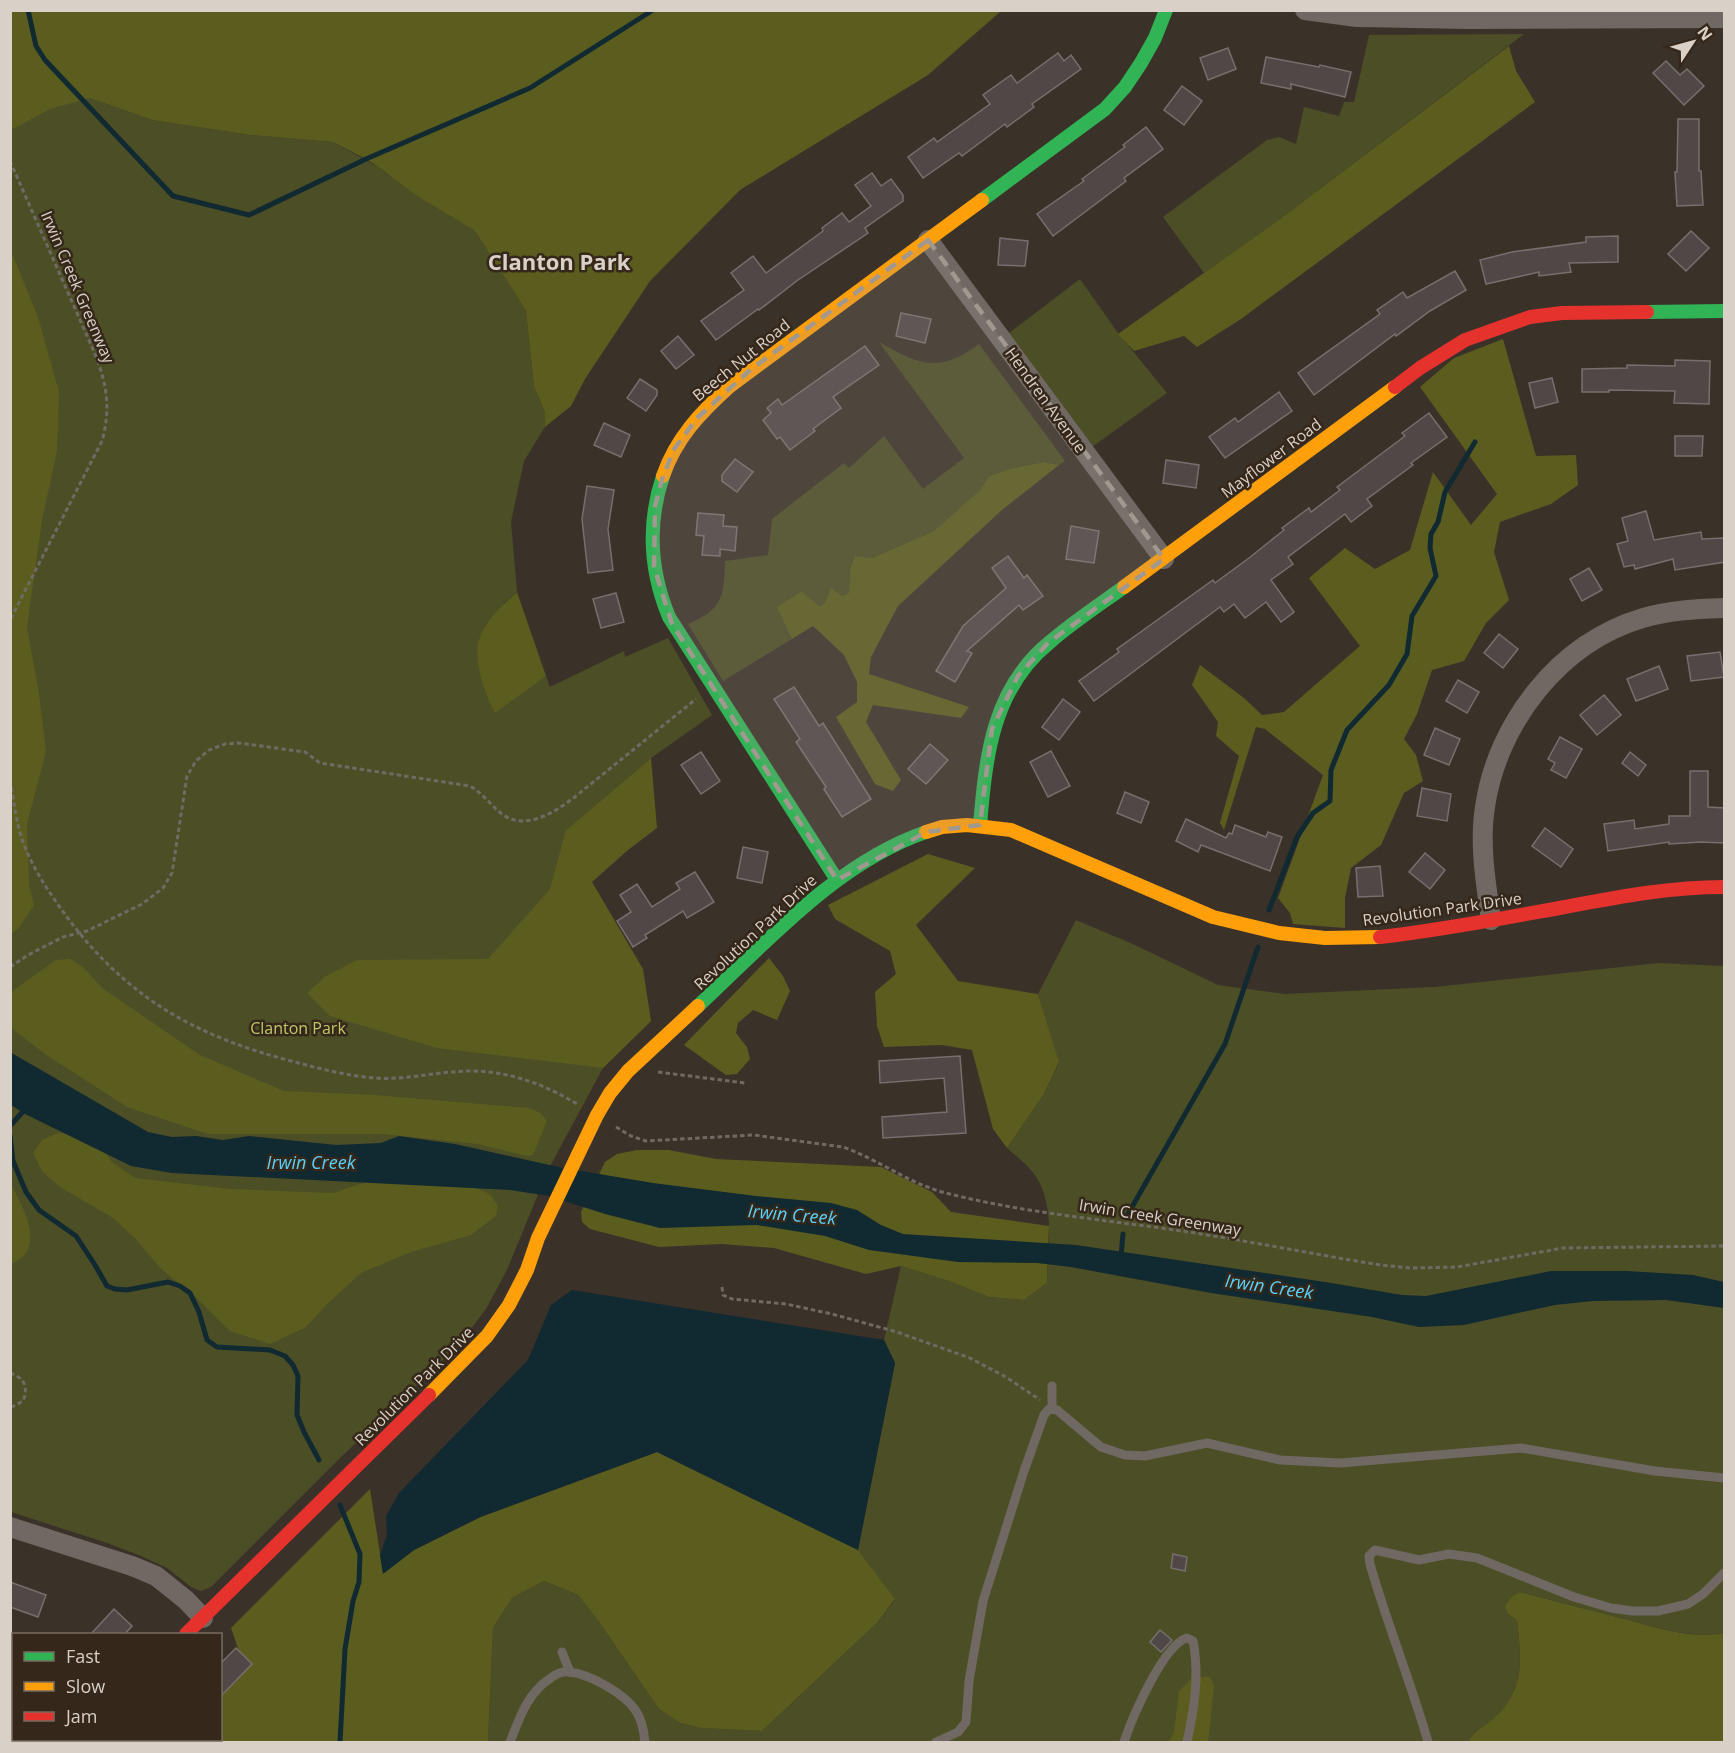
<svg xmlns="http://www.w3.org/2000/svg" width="1735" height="1753" font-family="'Open Sans',sans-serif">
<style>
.green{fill:#4c4e26}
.forest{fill:#5b5d1f}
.water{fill:#112931}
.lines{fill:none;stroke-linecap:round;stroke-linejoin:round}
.stream{stroke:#112931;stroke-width:5}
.building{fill:#4f4846;stroke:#776f6d;stroke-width:1.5}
.path{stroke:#706a64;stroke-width:3;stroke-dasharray:4.5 3;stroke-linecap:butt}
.lane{stroke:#706862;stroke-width:9}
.street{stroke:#706862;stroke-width:20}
.fast{stroke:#30b455;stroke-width:14}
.slow{stroke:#ff9f0a;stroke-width:14}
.jam{stroke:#e5322d;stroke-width:14}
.marked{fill:#a19890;fill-opacity:0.2;stroke:#a19890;stroke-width:4.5;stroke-dasharray:12 8;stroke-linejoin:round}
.labels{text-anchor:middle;stroke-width:5;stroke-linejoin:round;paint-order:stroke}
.street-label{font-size:16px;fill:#d9d0c7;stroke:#352719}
.park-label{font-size:16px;fill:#c1c866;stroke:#352719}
.water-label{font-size:18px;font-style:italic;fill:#57d2fc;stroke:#352719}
.district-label{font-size:22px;font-weight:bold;fill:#d9d0c7;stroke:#352719}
</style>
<rect width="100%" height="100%" fill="#3a3129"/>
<g class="green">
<path d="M28 10 90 98 152 120 250 135 333 142 380 168 415 195 475 231 526 311 534 387 545 412V427L524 461 511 522 517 592 504 603 533 684 546 676 550 687 624 651 625 657 668 638 712 715 651 758 566 830 651 1021 603 1068 548 1170 507 1270 486 1309 460 1343 393 1409 344 1454 211 1587 201 1591 191 1587 167 1568 141 1556 107 1543 11 1512 10 11Z"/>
<path d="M1524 34 1280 219 1204 273 1163 217 1267 140 1279 137 1296 144 1304 107 1339 116 1344 102H1354L1369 35Z"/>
<path d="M1080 279 1118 333 1167 393 1092 447 1009 333Z"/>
<path d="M879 342C919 365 939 374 979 344L1065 461 1059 465 1044 462 1009 469 989 476 980 490 934 531 872 558 855 556 850 569 849 593 819 606 800 591 778 607 792 639 723 681 688 624C723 609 724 597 725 561L768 555 772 519 844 463 849 468 884 436 923 489 964 458Z"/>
<path d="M1076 920 1135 945 1218 985 1285 994 1435 987 1658 963 1724 966V1633C1685 1638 1661 1628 1624 1619 1589 1610 1555 1601 1520 1592L1507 1601 1508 1614 1517 1620C1521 1658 1526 1688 1495 1717 1487 1725 1473 1731 1468 1742H488L493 1628 512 1598 544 1581 578 1595 599 1622 659 1709 680 1723 701 1728 762 1731 877 1623 895 1600 858 1550 895 1363 884 1340 901 1266 949 1281 989 1297 1024 1300 1047 1283C1048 1249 1056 1203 1034 1174 1027 1164 1016 1156 1007 1148L1044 1094 1059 1063 1038 994Z"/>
</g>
<g class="forest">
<path d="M11 10H1001V11L928 75 740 190 650 281 585 379 571 406 545 427V412L534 387 526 311 475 231 415 195 380 168 366 159 333 142 250 135 152 120 90 98 50 109 13 129 10 123Z"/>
<path d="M1509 46 1516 71 1535 102 1241 319 1197 347 1184 336 1134 351 1118 334 1280 219Z"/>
<path d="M10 249 38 317 59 392 57 451 42 520 27 627 39 694 46 751 27 824 29 885 34 905 19 928 11 934Z"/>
<path d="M1503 339 1536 456 1576 455 1578 485 1551 504 1500 522 1494 552 1509 600 1486 623 1464 661 1432 670 1417 714 1404 739 1416 755 1423 781 1404 793 1381 845 1351 868 1345 898V928L1293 924 1290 913 1278 898 1323 775 1265 729 1256 727 1224 830 1220 823 1239 756 1216 736 1218 722 1192 685 1200 665 1244 698 1262 715 1284 712 1360 646 1309 578 1345 548 1375 569 1410 550 1433 472 1471 525 1497 494 1420 387 1454 358Z"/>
<path d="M1044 462 1059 465 1002 510 898 606 871 657 869 674 969 707 961 718 873 705 866 722 901 780 893 791 875 784 836 717 857 702V682L844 655 813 626 792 639 777 607 801 591 819 606 825 603 831 588 842 596 849 593 850 569 855 556 872 558 934 531 980 490 989 476 1009 469Z"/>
<path d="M517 592 546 676 495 713C485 695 473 661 479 640 485 621 502 605 517 592Z"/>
<path d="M651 758 657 828 628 850 592 882 643 969 651 1021 603 1068 437 1048 330 1016 307 993 326 976 357 960 488 959 550 889 566 830Z"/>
<path d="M928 854 975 868 916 925 958 981 1038 994 1059 1062 1044 1094 1007 1148 993 1129 972 1050 942 1045 884 1047 877 1026 875 992 896 974 890 951 835 919 828 905Z"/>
<path d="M769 958 783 976 790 991 777 1020 753 1010 738 1023 736 1033 747 1047 750 1059 737 1074 726 1075 684 1045Z"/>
<path d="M70 959 83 967 102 988 200 1055 284 1091 374 1095 529 1108 541 1113 547 1121 533 1155 526 1156 478 1144 383 1134H208L127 1107 48 1056 11 1028V992L56 960Z"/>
<path d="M58 1133 81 1135 101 1146 112 1162 135 1178 230 1189 333 1193 382 1177 442 1174 490 1194 498 1206 496 1216 471 1235 411 1252 361 1273 324 1307 306 1327 270 1344 230 1331 199 1300 160 1268 136 1239 113 1218 60 1187 42 1171 33 1153 42 1140Z"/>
<path d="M637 1150H669L716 1159 881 1167 932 1192 951 1212 1049 1226 1047 1283 1024 1300 989 1297 949 1281 901 1266 866 1274 774 1248 722 1244 659 1247 590 1229 582 1222 581 1212 605 1162 617 1154Z"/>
<path d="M10 1182C22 1207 49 1249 11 1264Z"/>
<path d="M657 1452 858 1550 895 1599 877 1623 762 1731 701 1728 680 1723 659 1709 599 1622 578 1595 544 1581 512 1598 493 1628 488 1742H138L139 1740H220L221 1682 241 1657 231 1628 370 1489 383 1573 414 1550 481 1517Z"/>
<path d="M1520 1592C1553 1601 1586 1609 1620 1618 1658 1627 1684 1639 1724 1633V1742H1468C1473 1731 1487 1725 1495 1717 1526 1688 1521 1658 1517 1620L1508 1614 1505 1607C1508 1599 1512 1596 1520 1592Z"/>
<path d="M1193 1677H1210L1214 1686 1208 1742H1169L1174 1732 1179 1691Z"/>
</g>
<g class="water">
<path d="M10 1052 148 1132 172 1137 196 1136 223 1140 249 1136 336 1145 381 1143 399 1136 455 1144 563 1168 653 1183 756 1196 831 1203 857 1210 881 1225 903 1234 1076 1245 1325 1282 1402 1295 1426 1296 1551 1271H1627L1693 1275 1724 1282V1308L1666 1300 1593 1301 1555 1305 1464 1325 1419 1327 1372 1317 1211 1293 1071 1267 1037 1263 958 1262 869 1250 825 1236 757 1225 660 1228 605 1214 549 1196 510 1190 172 1173 131 1166 23 1113 11 1105Z"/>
<path d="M572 1290 884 1340 895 1363 858 1550 657 1452 480 1517 414 1550 383 1574 380 1555 387 1535 386 1516 399 1493 528 1360 551 1305Z"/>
</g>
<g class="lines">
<g class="stream">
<path d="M28 10 36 46 45 60 173 196 249 215 366 159 530 88 653 10"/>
<path d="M1269 910 1297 837 1313 813 1330 801 1331 770 1347 730 1389 685 1407 654 1412 616 1436 576 1430 548 1431 534 1438 522 1445 492 1475 442"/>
<path d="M10 1126 27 1107"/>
<path d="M10 1135 13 1161 26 1192 39 1210 76 1236 95 1265 107 1286 115 1289 127 1290 168 1282 180 1286 190 1293 199 1312 207 1340 217 1347 270 1350 285 1356 293 1365 298 1376 297 1415 304 1432 319 1460"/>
<path d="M1128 1214 1225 1044 1258 947"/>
<path d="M1121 1256 1123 1234"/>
<path d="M340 1505 360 1554 359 1582 353 1601 345 1649 340 1742"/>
</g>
</g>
<g class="building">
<path d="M1228 48 1236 69 1208 80 1200 58Z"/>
<path d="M1058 53 1064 61 1071 55 1081 69 1032 104 1034 107 1007 127 1005 124 962 156 959 153 923 178 908 157 934 138 937 142 990 104 983 95 1011 75 1017 83Z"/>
<path d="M1266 57 1319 67 1320 65 1351 72 1345 97 1291 84V89L1261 83Z"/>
<path d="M1666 61 1680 75 1687 69 1704 86 1684 105 1653 73Z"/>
<path d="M1182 86 1202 101 1184 125 1164 110Z"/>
<path d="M1678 119H1699V171H1701L1703 205 1677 206 1675 172H1677Z"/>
<path d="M1146 127 1163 149 1124 178 1126 181 1053 236 1037 214 1084 181 1082 179 1125 147 1123 145Z"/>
<path d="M872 173 881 186 891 179 903 195V201L865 228 868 233 798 280 759 310 758 309 716 340 701 321 744 290 731 273 753 256 766 273 823 231 822 228 842 213 849 222 871 206 855 185Z"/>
<path d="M1691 231 1709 248 1686 271 1668 254Z"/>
<path d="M1618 236V262L1569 263 1571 272 1539 276V272L1486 284 1480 260 1512 252 1586 242V237Z"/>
<path d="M1000 238 1028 241 1025 266 998 265Z"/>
<path d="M1455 271 1466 290 1430 311 1396 336 1395 334 1314 395 1298 373 1380 314 1377 310 1403 292 1407 298Z"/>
<path d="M901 313 931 319 925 343 896 336Z"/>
<path d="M678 336 694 355 676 369 661 351Z"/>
<path d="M865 346 879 365 833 397 841 408 813 429 815 431 790 450 780 437 777 439 763 420 771 413 767 408 778 399 782 405Z"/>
<path d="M1675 360 1710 361 1709 404 1674 403 1675 391 1609 390V392H1582V369L1627 368V365L1675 366Z"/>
<path d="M1552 378 1558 402 1535 408 1529 383Z"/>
<path d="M640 379 657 390V395L646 411 627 398Z"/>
<path d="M1279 392 1292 411 1225 458 1209 437 1235 418 1238 422Z"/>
<path d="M1429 413 1447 437 1411 463 1413 465 1367 499 1372 506 1351 522 1345 514 1288 557 1293 564 1271 580 1294 612 1281 622 1266 602 1245 618 1234 604 1224 612 1220 607 1094 701 1079 681 1119 652 1117 649 1142 631 1213 580 1215 583 1249 558 1284 530 1282 528 1309 508 1311 512 1340 490 1337 487 1405 436 1402 433Z"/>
<path d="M604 423 630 435 621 457 594 445Z"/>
<path d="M1675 436H1703L1702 456H1675Z"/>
<path d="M735 459 753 472 737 492 722 481V475Z"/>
<path d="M1166 460 1199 465 1196 488 1163 483Z"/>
<path d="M587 486 614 490 608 529 613 570 588 573 582 519Z"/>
<path d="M1646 511 1654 540 1701 532 1702 539 1725 538V562L1675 570 1673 559 1635 569 1634 565 1624 567 1617 544 1628 541 1622 518Z"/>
<path d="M698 513 724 515 723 526 737 527 735 551 720 549V556L702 555 704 536 696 535Z"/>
<path d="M1071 526 1099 531 1094 563 1066 559Z"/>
<path d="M1008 556 1024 578 1027 575 1043 596 1023 610 1019 605 967 651 972 653 955 682 936 671 963 626 1006 588 992 568Z"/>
<path d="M1589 568 1602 590 1582 601 1570 579Z"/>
<path d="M616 593 624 622 601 628 593 599Z"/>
<path d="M1499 634 1518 649 1503 668 1484 653Z"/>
<path d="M1720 652 1724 677 1691 681 1687 656Z"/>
<path d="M1659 666 1668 689 1636 701 1627 679Z"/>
<path d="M1458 680 1479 692 1467 713 1446 701Z"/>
<path d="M794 687 819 726 823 723 871 799 842 817 824 789 826 787 796 742 800 739 774 699Z"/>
<path d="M1604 695 1621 715 1597 735 1580 715Z"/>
<path d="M1063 699 1080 712 1059 740 1042 727Z"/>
<path d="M1435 728 1460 739 1449 765 1424 755Z"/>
<path d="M1560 737 1582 749 1566 778 1551 770 1555 763 1548 759Z"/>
<path d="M930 744 948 760 926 784 908 769Z"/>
<path d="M1051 751 1070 786 1048 797 1030 762Z"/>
<path d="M701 752 720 781 701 794 681 765Z"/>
<path d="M1630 752 1646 765 1638 776 1622 763Z"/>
<path d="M1690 771H1708V807L1725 808V843L1701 842 1669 844V842L1608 851 1604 824 1634 820 1635 829 1669 824V816H1690Z"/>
<path d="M1422 788 1451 794 1447 821 1417 816Z"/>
<path d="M1125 792 1149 802 1141 823 1117 813Z"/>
<path d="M1186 819 1226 838 1229 833 1232 834 1235 825 1266 837 1268 832 1282 837 1270 871 1201 845 1198 852 1176 841Z"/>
<path d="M1545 828 1573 849 1561 867 1532 846Z"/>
<path d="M743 847 768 852 762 883 737 878Z"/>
<path d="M1425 853 1445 870 1430 889 1409 872Z"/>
<path d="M1380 866 1383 896 1358 897 1356 868Z"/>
<path d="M695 872 714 902 687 918 683 911 645 935 647 938 633 947 617 921 631 912 620 895 637 884 652 907 680 889 676 883Z"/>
<path d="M960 1056 966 1133 883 1138 882 1117 947 1112 944 1078 880 1083 879 1061Z"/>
<path d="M1173 1554 1187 1557 1185 1571 1171 1568Z"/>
<path d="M10 1582 46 1595 38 1617 10 1607Z"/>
<path d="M114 1609 132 1626 124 1635H90Z"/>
<path d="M1160 1630 1172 1640 1161 1652 1150 1642Z"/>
<path d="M236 1648 252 1664 220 1697V1664Z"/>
</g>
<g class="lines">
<g class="path">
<path d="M10 161 95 354C107 385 111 408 102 441L10 620"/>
<path d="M10 780C14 801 16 823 23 842 33 869 50 894 67 917 128 999 197 1037 295 1062 321 1069 348 1076 375 1078 401 1080 426 1074 452 1072 497 1067 539 1081 577 1104"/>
<path d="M10 967 28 955 63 937 87 931 142 904 163 888 172 873 187 776 196 761 209 750 225 744 239 743 305 752 320 763 470 786C484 794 490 805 502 814 525 832 557 811 576 796L696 699"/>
<path d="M658 1072 745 1083"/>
<path d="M616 1127 631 1136 646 1141 754 1135 843 1147C877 1159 907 1182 942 1192 1018 1212 1098 1219 1175 1230 1244 1240 1312 1254 1381 1265L1411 1268 1457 1267 1563 1248 1724 1246"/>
<path d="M722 1287 723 1295 732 1299 786 1304 832 1314 897 1332 970 1358 1006 1377 1040 1400"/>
<path d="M10 1373C24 1377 29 1388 23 1401L10 1408"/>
</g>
<g class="lane">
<path d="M1052 1386V1409"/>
<path d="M562 1652 570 1672"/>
<path d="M510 1742C519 1720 527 1694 548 1680 554 1675 561 1671 569 1672 590 1674 625 1694 636 1711 642 1720 644 1732 645 1742"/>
<path d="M936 1742 958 1732 966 1722 969 1681 983 1601 1024 1471 1044 1415 1049 1409 1057 1410 1101 1447 1125 1455 1145 1456 1207 1443 1280 1460 1340 1463 1521 1448 1655 1471 1724 1478"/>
<path d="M1124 1742C1132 1718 1163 1645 1187 1638L1193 1641 1194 1646C1199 1679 1194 1710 1187 1742"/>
<path d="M1428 1742C1411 1682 1387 1624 1370 1564L1369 1556 1375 1550 1419 1560 1449 1554 1477 1558 1574 1597 1611 1608 1632 1611H1658L1688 1604 1703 1594 1724 1573"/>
</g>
<g class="street">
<path d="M1305 10 1357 17 1469 19 1724 18"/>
<path d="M928 240 1164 559"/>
<path d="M1491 920C1486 884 1479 844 1485 807 1497 723 1560 642 1643 618 1670 610 1697 609 1724 608"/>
<path d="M10 1527 132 1566 156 1576 186 1600 203 1618"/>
</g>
<g class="fast">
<path d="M982 200 1105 109 1125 87 1141 63 1155 38 1166 10"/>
<path d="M1647 312 1724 311"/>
<path d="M663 476C647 524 650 571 669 617L837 880"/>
<path d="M980 825C986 756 992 689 1050 642 1073 622 1099 605 1124 587"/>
<path d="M698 1006C766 943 836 863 926 832"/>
<path d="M104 1742 106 1740"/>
</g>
<g class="slow">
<path d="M663 476C676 438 701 412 730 386L982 200"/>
<path d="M1124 587 1395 387"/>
<path d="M926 832 942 827 967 825 1011 830 1213 917 1279 933 1325 938 1380 937"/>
<path d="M429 1395 487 1336 509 1305 527 1270 538 1238 597 1115 610 1093 628 1071 698 1006"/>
</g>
<g class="jam">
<path d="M1395 387 1420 368 1465 340 1530 317 1562 313 1647 312"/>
<path d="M1380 937C1442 930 1504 918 1565 907 1618 897 1670 887 1724 887"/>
<path d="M186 1634 429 1395"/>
</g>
</g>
<path class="marked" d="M928 240 1164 559 1048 643 1018 676 992 729 980 825 927 832 837 880 672 624 654 567 655 506 663 476 674 449 697 418 750 370Z"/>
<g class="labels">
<g class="street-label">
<text transform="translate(78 287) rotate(67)" y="6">Irwin Creek Greenway</text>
<text transform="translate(741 360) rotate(-39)" y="6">Beech Nut Road</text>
<text transform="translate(1046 400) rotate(54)" y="6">Hendren Avenue</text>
<text transform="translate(1271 458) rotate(-37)" y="6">Mayflower Road</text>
<text transform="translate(1442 909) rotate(-8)" y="6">Revolution Park Drive</text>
<text transform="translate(755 932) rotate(-43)" y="6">Revolution Park Drive</text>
<text transform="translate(1160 1217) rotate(9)" y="6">Irwin Creek Greenway</text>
<text transform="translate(414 1386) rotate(-45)" y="6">Revolution Park Drive</text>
</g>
<g class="park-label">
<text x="298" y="1034">Clanton Park</text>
</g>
<g class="water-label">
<text x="311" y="1169">Irwin Creek</text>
<text transform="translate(792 1215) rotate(5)" y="6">Irwin Creek</text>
<text transform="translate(1269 1287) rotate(8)" y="6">Irwin Creek</text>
</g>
<g class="district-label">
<text x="559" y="270">Clanton Park</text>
</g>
</g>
<rect width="1735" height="1753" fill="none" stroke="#d9d0c7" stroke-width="24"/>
<rect x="12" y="1633" width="210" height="108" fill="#352719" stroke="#776b5f" stroke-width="1.5"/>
<rect x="24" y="1652" width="30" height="9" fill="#30b455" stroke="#776b5f" stroke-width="1.5"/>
<text x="66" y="1663" font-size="18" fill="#d9d0c7">Fast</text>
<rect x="24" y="1682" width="30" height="9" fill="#ff9f0a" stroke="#776b5f" stroke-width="1.5"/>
<text x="66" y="1693" font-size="18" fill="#d9d0c7">Slow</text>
<rect x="24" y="1712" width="30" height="9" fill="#e5322d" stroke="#776b5f" stroke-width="1.5"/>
<text x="66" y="1723" font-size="18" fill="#d9d0c7">Jam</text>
<g transform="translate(1693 42) rotate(54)" stroke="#352719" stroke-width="4.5" paint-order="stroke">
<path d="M0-4.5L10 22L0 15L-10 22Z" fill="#d9d0c7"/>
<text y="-9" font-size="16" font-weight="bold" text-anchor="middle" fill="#d9d0c7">N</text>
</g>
</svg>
